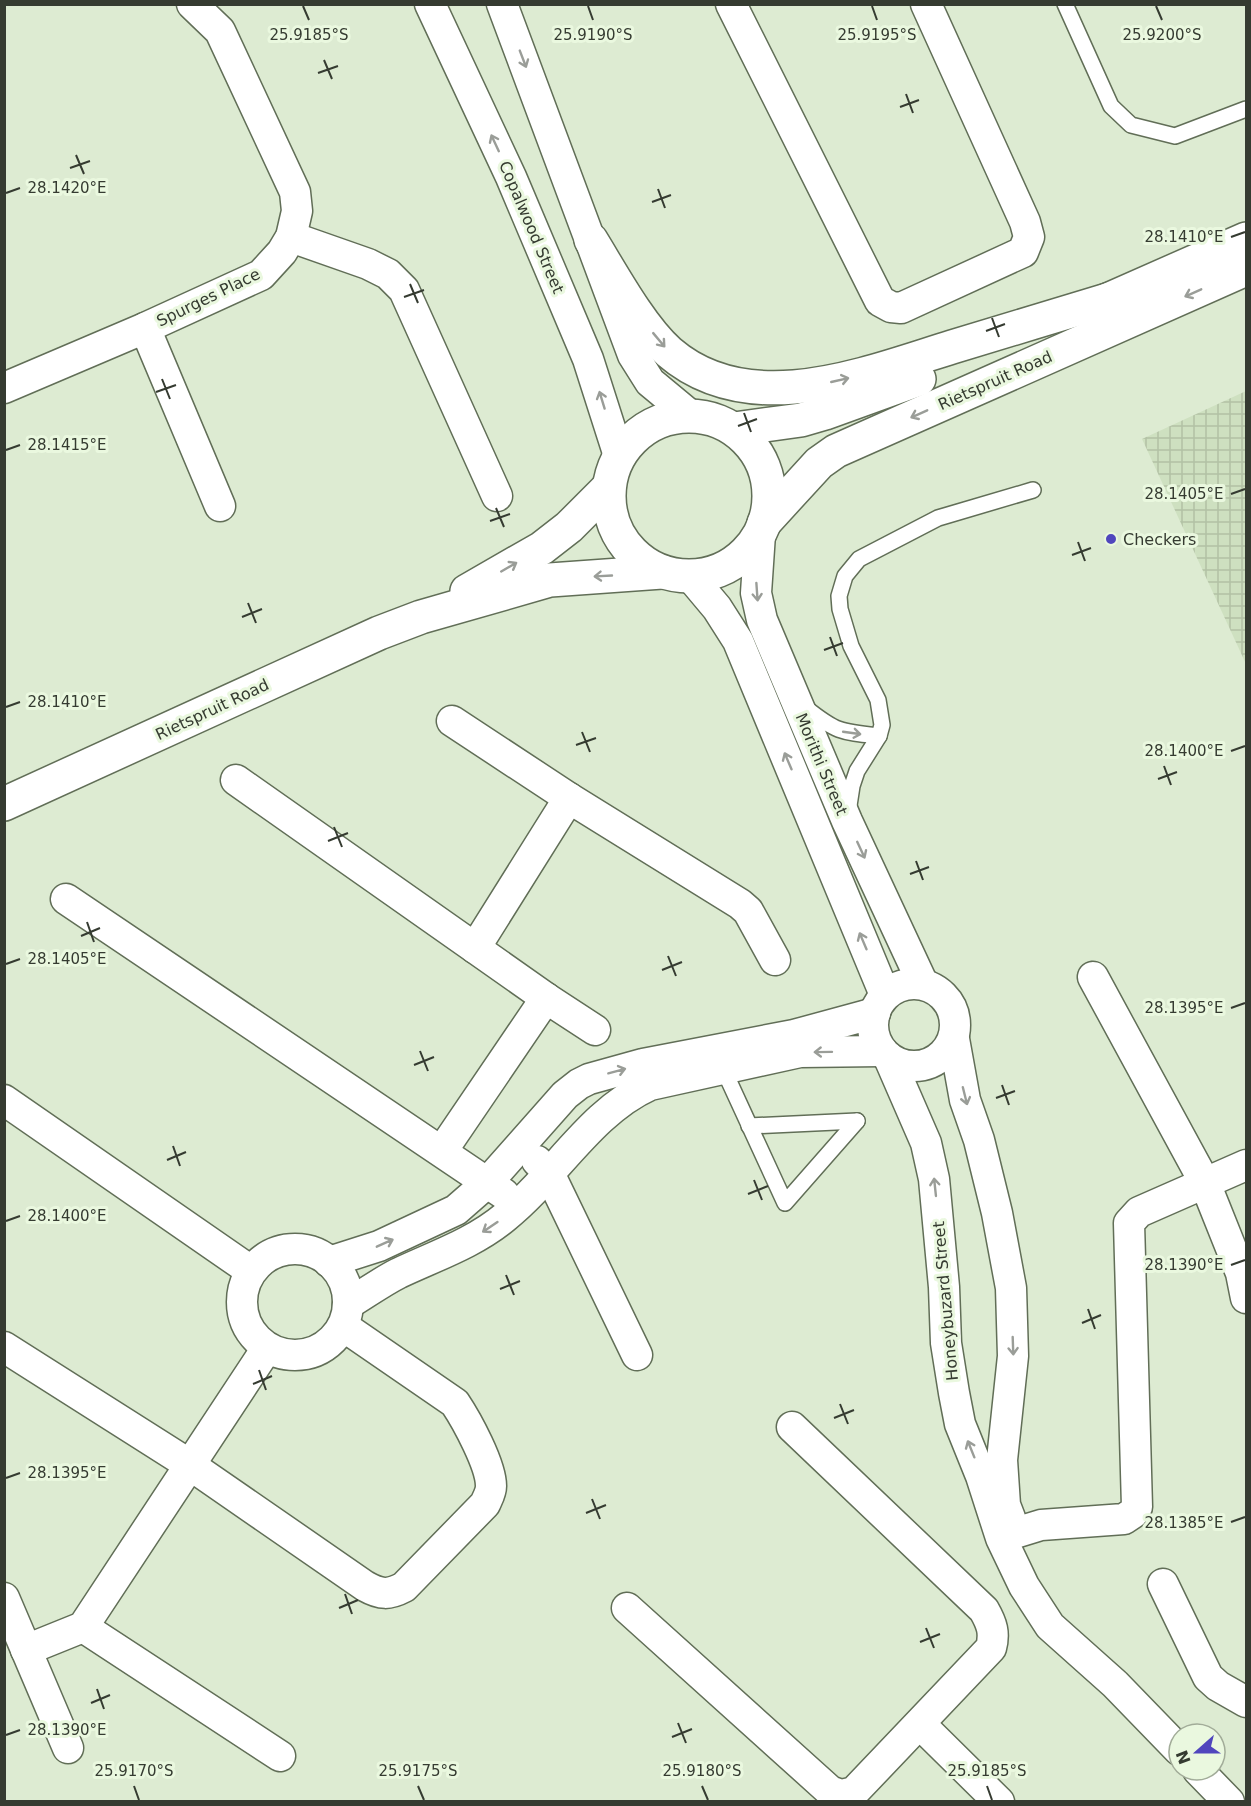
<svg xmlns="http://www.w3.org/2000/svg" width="1251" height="1806" font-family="'DejaVu Sans',sans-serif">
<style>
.industrial{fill:url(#industrial-grid)}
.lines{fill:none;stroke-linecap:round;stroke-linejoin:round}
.service-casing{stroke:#616e57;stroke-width:18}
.minor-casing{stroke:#616e57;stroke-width:33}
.tertiary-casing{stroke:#616e57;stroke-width:36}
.service{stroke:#fff;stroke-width:15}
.minor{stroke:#fff;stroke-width:30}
.tertiary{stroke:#fff;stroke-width:33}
.oneway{stroke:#9a9d98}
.ticks{fill:none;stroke:#353b31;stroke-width:2}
.poi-dot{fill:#5046bd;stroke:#eaf8df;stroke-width:2}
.labels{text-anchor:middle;stroke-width:6;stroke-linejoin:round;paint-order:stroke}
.street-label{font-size:16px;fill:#353b31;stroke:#eaf8df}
.poi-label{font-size:16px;fill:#353b31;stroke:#eaf8df;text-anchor:start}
.ticks-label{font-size:15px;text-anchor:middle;fill:#353b31;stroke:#eaf8df;stroke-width:6;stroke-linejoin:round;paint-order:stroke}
</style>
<defs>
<pattern id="industrial-grid" width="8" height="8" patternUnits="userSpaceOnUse" patternTransform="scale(1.5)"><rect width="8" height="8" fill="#cee0c0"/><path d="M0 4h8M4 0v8" fill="none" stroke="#b2c1a5"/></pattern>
</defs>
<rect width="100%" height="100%" fill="#ddebd2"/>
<path class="industrial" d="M1246 391V664L1142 439Z"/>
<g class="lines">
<defs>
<g id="service">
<path d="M1065 4 1111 106 1131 125 1175 136 1246 109"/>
<path d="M806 708C836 732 841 732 879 736"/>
<path d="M848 812 852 786 857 771 879 736 882 725 878 700 851 646 840 609 839 596 845 576 859 559 938 518 1033 490"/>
<path d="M722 1066 785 1203 857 1121"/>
<path d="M749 1126 857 1121"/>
</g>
<g id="minor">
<path d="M430 4 511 177 588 359 619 456"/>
<path d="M502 4 633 355 650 382 691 416"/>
<path d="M731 4 880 301 891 307 901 308 1023 252 1029 237 1025 222 926 4"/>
<path d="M291 237 368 264 388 274 404 290 497 496"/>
<path d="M145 328 220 506"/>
<path d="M4 388 145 328 261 275 282 252 291 237 297 211 295 192 220 31 192 4"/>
<path d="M760 534 756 593 762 620 847 821 923 984"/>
<path d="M691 577 717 608 738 641 885 995"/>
<path d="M452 721 569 798 740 904 748 911 775 960"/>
<path d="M236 780 546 998 595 1030"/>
<path d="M66 899 504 1194"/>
<path d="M475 948 569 798"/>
<path d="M1093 977 1205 1183 1241 1273 1246 1298"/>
<circle cx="914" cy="1025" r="41"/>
<path d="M954 1039 965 1100 979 1140 997 1213 1011 1288 1013 1356 1002 1460 1005 1505 1010 1518"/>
<path d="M889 1058 926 1143 934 1179 944 1287 946 1343 954 1393 960 1424 981 1476 1001 1538 1024 1586 1050 1626 1115 1684 1179 1750"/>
<path d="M4 1100 251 1271"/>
<path d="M442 1151 546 998"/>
<path d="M537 1161 549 1173 637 1355"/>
<circle cx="295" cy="1302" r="53"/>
<path d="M329 1262 379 1246 456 1210 488 1182 565 1095 579 1084 589 1079 643 1064 794 1035 875 1013"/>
<path d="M348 1304C365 1294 381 1282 399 1273 435 1256 474 1243 505 1217 555 1177 590 1112 650 1085L800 1052 882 1051"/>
<path d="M4 1347 190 1465 365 1586C381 1595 389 1595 404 1587L485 1504C487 1499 491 1493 491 1486 491 1465 467 1421 455 1403L343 1326"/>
<path d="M1015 1533 1041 1525 1124 1519 1133 1513 1137 1507 1129 1223 1139 1212 1246 1165"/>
<path d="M1163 1584 1208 1677 1218 1686 1246 1702"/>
<path d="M4 1598 68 1748"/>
<path d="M627 1608 830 1791 841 1795 854 1792 991 1648C995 1633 992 1624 984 1610L792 1427"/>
<path d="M83 1627 280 1756"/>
<path d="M26 1650 83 1627 267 1348"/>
<path d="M920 1724 999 1802"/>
<path d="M1198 1770 1229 1802"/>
</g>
<g id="tertiary">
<path d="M591 240C612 274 640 326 669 352 749 421 865 374 952 347 1006 331 1060 314 1114 298"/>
<path d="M1094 306 1246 239"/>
<circle cx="689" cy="496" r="80"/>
<path d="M734 429 801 420 825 413 919 379"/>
<path d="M764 523 819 463 836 451 1246 269"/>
<path d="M467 591 542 548 569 527 609 487"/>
<path d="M4 804 379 633 421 617 550 580 662 572"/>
</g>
</defs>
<use href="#service" class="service-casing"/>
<use href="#minor" class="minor-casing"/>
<use href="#tertiary" class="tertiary-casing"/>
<use href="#service" class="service"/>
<use href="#minor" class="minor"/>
<use href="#tertiary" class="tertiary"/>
</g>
<defs><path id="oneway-shaft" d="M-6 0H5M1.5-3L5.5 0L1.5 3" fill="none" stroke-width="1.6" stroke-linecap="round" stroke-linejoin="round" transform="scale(1.5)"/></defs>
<g class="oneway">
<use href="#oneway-shaft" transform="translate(523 59) rotate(69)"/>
<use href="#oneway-shaft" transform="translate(495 143) rotate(-115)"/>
<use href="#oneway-shaft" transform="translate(1193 293) rotate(156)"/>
<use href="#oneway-shaft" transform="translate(659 340) rotate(50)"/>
<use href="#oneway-shaft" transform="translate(840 380) rotate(-13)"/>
<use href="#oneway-shaft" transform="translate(602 400) rotate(-107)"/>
<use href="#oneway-shaft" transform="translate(919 414) rotate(156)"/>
<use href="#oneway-shaft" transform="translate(509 567) rotate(-30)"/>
<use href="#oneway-shaft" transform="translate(603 576) rotate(177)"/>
<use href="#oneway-shaft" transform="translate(757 592) rotate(86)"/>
<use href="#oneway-shaft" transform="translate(852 733) rotate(8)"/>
<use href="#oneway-shaft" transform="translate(788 761) rotate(-113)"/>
<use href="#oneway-shaft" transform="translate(861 850) rotate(65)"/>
<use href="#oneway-shaft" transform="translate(863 941) rotate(-113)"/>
<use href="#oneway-shaft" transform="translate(823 1052) rotate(179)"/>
<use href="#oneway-shaft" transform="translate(617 1071) rotate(-15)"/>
<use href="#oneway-shaft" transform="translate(965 1096) rotate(76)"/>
<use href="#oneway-shaft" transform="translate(935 1187) rotate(-96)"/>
<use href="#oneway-shaft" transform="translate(490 1227) rotate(146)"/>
<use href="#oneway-shaft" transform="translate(385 1243) rotate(-24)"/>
<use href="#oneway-shaft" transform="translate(1013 1346) rotate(88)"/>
<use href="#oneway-shaft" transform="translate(971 1449) rotate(-112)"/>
</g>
<path class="ticks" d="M303 6 309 20M588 6 593 20M872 6 877 20M1156 6 1162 20M324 60 332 79M318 73 338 66M906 94 913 113M900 107 919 100M76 155 84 174M70 168 90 161M658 189 665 208M6 193 20 188M652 202 671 195M1231 237 1245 232M410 284 418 303M404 297 424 290M992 318 999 337M986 331 1005 324M162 379 170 399M156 392 176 385M744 413 751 432M738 426 757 419M6 450 20 445M1231 494 1245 489M496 508 504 527M490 521 510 514M1078 542 1085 561M1072 555 1091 548M248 603 256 623M242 617 262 609M830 637 837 656M824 650 843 643M6 707 20 702M582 732 590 752M576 745 596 738M1231 751 1245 746M1164 766 1171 785M1158 779 1177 772M334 827 342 847M328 841 348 833M916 861 923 880M910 874 929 867M87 922 94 942M81 936 100 928M668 956 676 976M6 964 20 959M662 970 682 962M1231 1008 1245 1003M420 1051 428 1071M414 1065 434 1057M1002 1085 1009 1105M996 1098 1015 1091M173 1146 180 1166M167 1160 186 1152M754 1180 762 1200M748 1194 768 1186M6 1221 20 1216M1231 1265 1245 1260M506 1275 514 1295M500 1289 520 1281M1088 1309 1095 1329M1082 1323 1101 1315M259 1370 266 1390M253 1384 272 1376M840 1404 848 1424M834 1418 854 1410M6 1478 20 1473M592 1499 600 1519M586 1513 606 1505M1231 1522 1245 1517M345 1594 352 1614M339 1608 358 1600M926 1628 934 1648M920 1642 940 1634M97 1689 104 1709M91 1703 110 1695M678 1723 686 1743M6 1735 20 1730M672 1737 692 1729M134 1786 139 1800M418 1786 424 1800M702 1786 708 1800M987 1786 992 1800"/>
<circle class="poi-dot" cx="1111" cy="539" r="6"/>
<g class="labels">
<g class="street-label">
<text transform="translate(532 227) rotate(67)" y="6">Copalwood Street</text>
<text transform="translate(208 297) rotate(-26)" y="6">Spurges Place</text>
<text transform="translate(995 380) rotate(-24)" y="6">Rietspruit Road</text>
<text transform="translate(212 709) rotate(-25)" y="6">Rietspruit Road</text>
<text transform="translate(822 764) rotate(67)" y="6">Morithi Street</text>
<text transform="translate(945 1301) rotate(-95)" y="6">Honeybuzard Street</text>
</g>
<g class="poi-label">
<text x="1123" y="545">Checkers</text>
</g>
</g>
<g class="ticks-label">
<text x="309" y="40">25.9185°S</text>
<text x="593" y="40">25.9190°S</text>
<text x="877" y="40">25.9195°S</text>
<text x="1162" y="40">25.9200°S</text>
<text x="67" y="193">28.1420°E</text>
<text x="1184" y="242">28.1410°E</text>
<text x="67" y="450">28.1415°E</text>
<text x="1184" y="499">28.1405°E</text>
<text x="67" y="707">28.1410°E</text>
<text x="1184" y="756">28.1400°E</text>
<text x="67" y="964">28.1405°E</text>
<text x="1184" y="1013">28.1395°E</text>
<text x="67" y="1221">28.1400°E</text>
<text x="1184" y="1270">28.1390°E</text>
<text x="67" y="1478">28.1395°E</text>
<text x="1184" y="1528">28.1385°E</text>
<text x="67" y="1735">28.1390°E</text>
<text x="134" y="1776">25.9170°S</text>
<text x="418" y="1776">25.9175°S</text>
<text x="702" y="1776">25.9180°S</text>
<text x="987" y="1776">25.9185°S</text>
</g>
<rect width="1251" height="1806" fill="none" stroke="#353b31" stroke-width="12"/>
<g transform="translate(1197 1752) rotate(249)"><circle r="28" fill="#eaf8df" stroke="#a2ac99" stroke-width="1.5"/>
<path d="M0-4.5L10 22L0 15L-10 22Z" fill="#5046bd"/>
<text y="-9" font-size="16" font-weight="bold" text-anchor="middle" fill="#353b31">N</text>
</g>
</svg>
